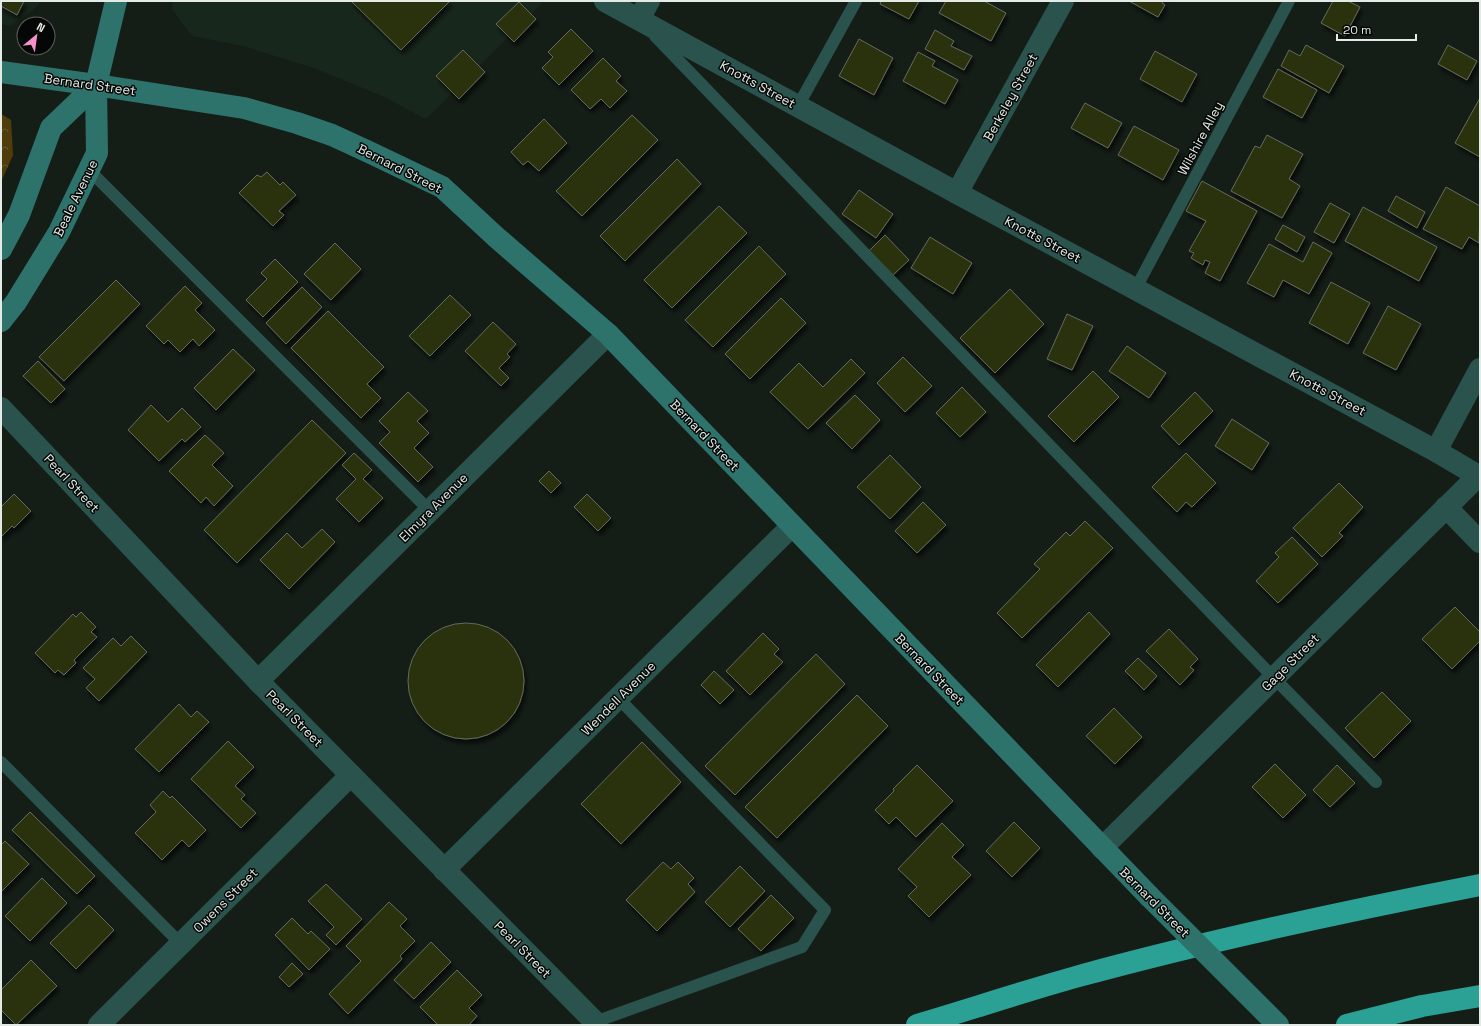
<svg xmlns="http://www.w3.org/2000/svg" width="1481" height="1026" font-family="'Space Grotesk',sans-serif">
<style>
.built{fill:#18271c}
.park{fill:url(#park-crowns)}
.building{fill:#293008;stroke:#676a5e;filter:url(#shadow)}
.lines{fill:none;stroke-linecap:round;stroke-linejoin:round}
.lane{stroke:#2b534e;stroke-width:12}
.street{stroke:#2b534e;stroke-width:22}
.secondary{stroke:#2e726c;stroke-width:22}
.highway{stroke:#2ba196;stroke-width:22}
.secondary-bridge{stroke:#2e726c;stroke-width:22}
.labels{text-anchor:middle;stroke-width:3;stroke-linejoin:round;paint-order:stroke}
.street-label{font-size:13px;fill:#e4ebe6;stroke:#040705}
</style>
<defs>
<pattern id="park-crowns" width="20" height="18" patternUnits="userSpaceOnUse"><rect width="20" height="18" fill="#4f3c0a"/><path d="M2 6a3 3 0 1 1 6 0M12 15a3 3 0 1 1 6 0" fill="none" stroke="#68582e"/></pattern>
<filter id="shadow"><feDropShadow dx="2.5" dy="4.5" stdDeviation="2" flood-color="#0009"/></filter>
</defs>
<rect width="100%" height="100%" fill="#141e17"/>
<g class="built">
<path d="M1 1H39V5L11 26 1 24Z"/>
<path d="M173 1H544L426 119 382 96 314 68 243 46 192 36 172 9Z"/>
</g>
<path class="park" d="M1 114 11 120 13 155 1 182Z"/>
<g class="building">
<path d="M1 1H24L17 15 1 6Z"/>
<path d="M351 1H450L401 50Z"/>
<path d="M881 1H919L909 19 880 4Z"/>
<path d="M946 1H984L1006 13 991 41 939 13Z"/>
<path d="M1129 1H1163L1162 3 1165 5 1158 17Z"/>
<path d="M1333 1H1348L1360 7 1345 36 1321 23Z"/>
<path d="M519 2 536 19 514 42 496 24Z"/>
<path d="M571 29 593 51 559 85 542 68 553 57 548 52Z"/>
<path d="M935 30 954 41 951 46 972 56 964 70 925 49Z"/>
<path d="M859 39 893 58 874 95 839 76Z"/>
<path d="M1306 45 1344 66 1329 93 1281 66 1289 50 1300 56Z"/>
<path d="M1448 45 1477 61 1467 80 1438 64Z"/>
<path d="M463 50 485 72 459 99 436 76Z"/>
<path d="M1155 51 1197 74 1182 102 1140 79Z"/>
<path d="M918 52 935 61 932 66 958 80 945 104 903 81Z"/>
<path d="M603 58 621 76 616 81 627 91 610 108 601 99 590 109 571 90Z"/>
<path d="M1278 69 1317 90 1302 118 1263 97Z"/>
<path d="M1480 98V157L1455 143Z"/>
<path d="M1085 103 1122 123 1108 148 1071 128Z"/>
<path d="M632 115 658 140 582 216 556 191Z"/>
<path d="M544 119 567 143 539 171 528 161 523 165 511 152Z"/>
<path d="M1134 126 1179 150 1163 180 1118 155Z"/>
<path d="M1267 135 1303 154 1289 179 1300 186 1282 218 1231 191 1255 146 1260 148Z"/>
<path d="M677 159 701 184 625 261 600 236Z"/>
<path d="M267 172 280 185 283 182 296 195 279 211 284 215 273 226 239 193 257 175 261 177Z"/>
<path d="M1202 181 1257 211 1220 281 1205 273 1210 262 1205 260 1203 265 1191 258 1194 253 1189 251 1206 221 1186 211Z"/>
<path d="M1446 187 1480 206 1479 243 1469 237 1462 249 1423 229Z"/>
<path d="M859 190 893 214 876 238 842 214Z"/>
<path d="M1396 196 1425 212 1417 228 1388 211Z"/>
<path d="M1330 203 1350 214 1334 243 1314 232Z"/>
<path d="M719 206 747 233 672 308 644 280Z"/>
<path d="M1363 207 1437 247 1419 281 1345 241Z"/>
<path d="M1283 225 1305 237 1297 252 1275 239Z"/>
<path d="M885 235 909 260 893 275 869 251Z"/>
<path d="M930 237 972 263 953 294 911 268Z"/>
<path d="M1313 242 1332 253 1309 294 1283 280 1274 297 1247 283 1269 244 1303 262Z"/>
<path d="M335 243 361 269 331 300 304 274Z"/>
<path d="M759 246 786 274 713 347 685 320Z"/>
<path d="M275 259 298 282 263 317 246 300 267 279 261 273Z"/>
<path d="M116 280 140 304 64 381 39 357Z"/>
<path d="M1331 282 1370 303 1348 344 1309 323Z"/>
<path d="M185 286 202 303 195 310 215 330 199 346 193 339 180 352 168 340 164 344 146 326Z"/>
<path d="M302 287 322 307 286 344 266 323Z"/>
<path d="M1010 289 1044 324 995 373 960 338Z"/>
<path d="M450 295 471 315 430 356 409 336Z"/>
<path d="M781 298 806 323 750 379 725 354Z"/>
<path d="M1388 306 1421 324 1396 370 1363 353Z"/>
<path d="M328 311 384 367 367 384 381 398 361 418 291 348Z"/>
<path d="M1067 314 1093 326 1072 370 1047 359Z"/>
<path d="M493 322 516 344 507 354 510 357 499 368 509 378 501 386 465 351Z"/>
<path d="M1127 346 1166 373 1149 398 1109 371Z"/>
<path d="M233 349 255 370 216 410 194 388Z"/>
<path d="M903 357 932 386 905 412 877 383Z"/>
<path d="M851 359 865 373 808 429 770 392 799 363 823 387Z"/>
<path d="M38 361 65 389 51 403 23 376Z"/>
<path d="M1093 371 1119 397 1074 442 1048 416Z"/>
<path d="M962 387 986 412 960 437 936 413Z"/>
<path d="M408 392 428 411 417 421 429 433 414 448 433 467 418 482 379 443 390 432 379 421Z"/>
<path d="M1195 392 1213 411 1179 445 1161 426Z"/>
<path d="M855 395 880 420 852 449 826 423Z"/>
<path d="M151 405 168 422 182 408 201 427 185 442 182 439 159 461 128 430Z"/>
<path d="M1232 419 1269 443 1252 470 1215 446Z"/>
<path d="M312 420 346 453 237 563 204 530Z"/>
<path d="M205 435 224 453 212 465 233 486 214 506 206 497 201 503 169 471Z"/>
<path d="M354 453 372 470 363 479 383 498 359 522 336 499 356 479 342 465Z"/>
<path d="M1186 453 1216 483 1192 507 1186 502 1177 512 1152 487Z"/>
<path d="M890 455 921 487 890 519 857 487Z"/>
<path d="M549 471 561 483 551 493 539 481Z"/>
<path d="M1339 483 1363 507 1339 533 1343 536 1322 557 1293 528Z"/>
<path d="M14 494 31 511 14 528 12 526 1 537V507Z"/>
<path d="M587 494 611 518 598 531 574 507Z"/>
<path d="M923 502 946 525 917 553 895 531Z"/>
<path d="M1085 521 1113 548 1022 638 997 613 1040 569 1034 564 1066 532 1070 536Z"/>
<path d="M322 529 335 542 289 589 260 560 287 533 302 548Z"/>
<path d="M1292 537 1318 564 1278 603 1256 581 1279 557 1275 553Z"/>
<path d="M1455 607 1480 632V641L1452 669 1422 639Z"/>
<path d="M81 612 96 627 91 632 97 637 74 660 76 663 64 675 58 670 55 673 35 653 73 614 76 617Z"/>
<path d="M1089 612 1110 634 1058 687 1036 665Z"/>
<circle cx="466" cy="681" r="58"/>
<path d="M1169 629 1198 659 1190 667 1194 670 1180 685 1146 651Z"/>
<path d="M763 633 779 649 774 654 783 662 750 695 726 671Z"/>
<path d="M131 636 147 652 99 701 86 688 95 679 83 668 113 638 121 646Z"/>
<path d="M816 654 845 684 735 795 705 766Z"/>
<path d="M1138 658 1157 676 1144 690 1125 671Z"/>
<path d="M714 671 734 690 720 704 701 685Z"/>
<path d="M1382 692 1411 721 1374 758 1345 728Z"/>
<path d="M857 695 888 726 777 838 745 807Z"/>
<path d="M179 704 191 717 197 711 209 722 159 772 135 749Z"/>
<path d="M1114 708 1142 737 1115 764 1086 736Z"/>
<path d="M228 741 254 767 235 786 245 795 241 799 256 813 241 828 191 779Z"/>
<path d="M642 742 681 782 621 844 581 804Z"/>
<path d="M1275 764 1306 795 1283 818 1252 787Z"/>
<path d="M917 765 953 801 916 837 896 817 889 824 875 810 894 791 893 789Z"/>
<path d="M1337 765 1355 783 1330 807 1313 790Z"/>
<path d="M163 791 170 798 172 796 206 830 189 847 182 840 162 860 135 833 156 812 150 805Z"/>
<path d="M30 812 95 876 77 894 12 830Z"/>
<path d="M1014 822 1040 848 1012 877 986 851Z"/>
<path d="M942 823 964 845 952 857 971 875 929 917 908 896 917 887 898 869Z"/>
<path d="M5 841 29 864 1 892V845Z"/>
<path d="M663 862 671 869 678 862 694 878 688 884 695 892 657 931 626 900Z"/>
<path d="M740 866 765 891 730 927 705 902Z"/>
<path d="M42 878 67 903 30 941 5 916Z"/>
<path d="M326 884 362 919 336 945 326 935 334 927 308 901Z"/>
<path d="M771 895 794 918 761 951 738 929Z"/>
<path d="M389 902 407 919 400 926 415 941 400 956 402 959 348 1014 329 994 361 961 346 946Z"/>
<path d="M89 905 114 930 76 969 50 943Z"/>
<path d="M292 918 308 934 311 931 330 949 309 970 275 935Z"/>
<path d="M431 942 451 962 414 999 394 980Z"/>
<path d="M31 960 57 986 16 1025 1 1010V990Z"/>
<path d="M292 963 303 974 289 987 279 977Z"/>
<path d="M457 970 482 995 469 1008 477 1016 469 1025H438L420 1007Z"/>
</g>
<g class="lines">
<g class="lane">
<path d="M655 36 1274 678 1376 782"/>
<path d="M798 106 856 1"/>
<path d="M89 170 430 511"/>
<path d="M1136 288 1289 1"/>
<path d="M1 762 181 944"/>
<path d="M595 1022 802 947 825 910 618 698"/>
</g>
<g class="street">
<path d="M605 1 957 193 1436 451 1480 477"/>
<path d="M639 19 649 1"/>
<path d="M957 193 1063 1"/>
<path d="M1 408 258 681 595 1022"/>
<path d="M1436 451 1480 369"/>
<path d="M1446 507 1480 542"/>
<path d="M258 681 608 334"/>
<path d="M1102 848 1478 476"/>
<path d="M444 870 792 526"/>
<path d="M99 1025 351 775"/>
</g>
<g class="secondary">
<path d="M1 72 96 85 244 108 297 123 332 135 371 153 442 187 496 237 608 334 1149 896"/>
<path d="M1 249 19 215 51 128 96 85"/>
<path d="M1 321 16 302 59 232 97 153 96 85 116 1"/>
</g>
<g class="highway">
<path d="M917 1025C971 1009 1025 991 1079 976 1211 940 1346 911 1480 885"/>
<path d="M1347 1025 1422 1006 1480 996"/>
</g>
<path class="secondary-bridge" d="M1149 896 1278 1025"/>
</g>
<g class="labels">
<g class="street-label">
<text transform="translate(90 84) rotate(8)" y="5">Bernard Street</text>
<text transform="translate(758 84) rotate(29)" y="5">Knotts Street</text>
<text transform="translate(1010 97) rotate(-61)" y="5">Berkeley Street</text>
<text transform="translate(1200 138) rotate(-62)" y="5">Wilshire Alley</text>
<text transform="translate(400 168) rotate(27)" y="5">Bernard Street</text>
<text transform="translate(75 198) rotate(-64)" y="5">Beale Avenue</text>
<text transform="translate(1043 239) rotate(28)" y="5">Knotts Street</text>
<text transform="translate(1328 392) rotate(28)" y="5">Knotts Street</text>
<text transform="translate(705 435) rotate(46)" y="5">Bernard Street</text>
<text transform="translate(72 483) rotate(47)" y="5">Pearl Street</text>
<text transform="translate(433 507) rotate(-45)" y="5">Elmyra Avenue</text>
<text transform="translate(1290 662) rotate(-45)" y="5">Gage Street</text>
<text transform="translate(930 669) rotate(46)" y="5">Bernard Street</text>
<text transform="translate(618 698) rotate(-45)" y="5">Wendell Avenue</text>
<text transform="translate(295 718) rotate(45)" y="5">Pearl Street</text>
<text transform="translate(225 900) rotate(-45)" y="5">Owens Street</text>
<text transform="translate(1155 902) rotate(45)" y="5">Bernard Street</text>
<text transform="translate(523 949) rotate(45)" y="5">Pearl Street</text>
</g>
</g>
<rect width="1481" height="1026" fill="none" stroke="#e4ebe6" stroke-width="4"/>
<g transform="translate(36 36) rotate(29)"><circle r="19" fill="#040705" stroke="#5e625f"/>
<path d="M0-3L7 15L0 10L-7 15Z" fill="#f890cb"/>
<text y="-6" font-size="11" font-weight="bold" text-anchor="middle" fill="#e4ebe6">N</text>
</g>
<path d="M1337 34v6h79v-6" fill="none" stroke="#e4ebe6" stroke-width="2"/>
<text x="1343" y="34" font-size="12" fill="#e4ebe6" stroke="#040705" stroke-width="3" paint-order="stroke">20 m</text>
</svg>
